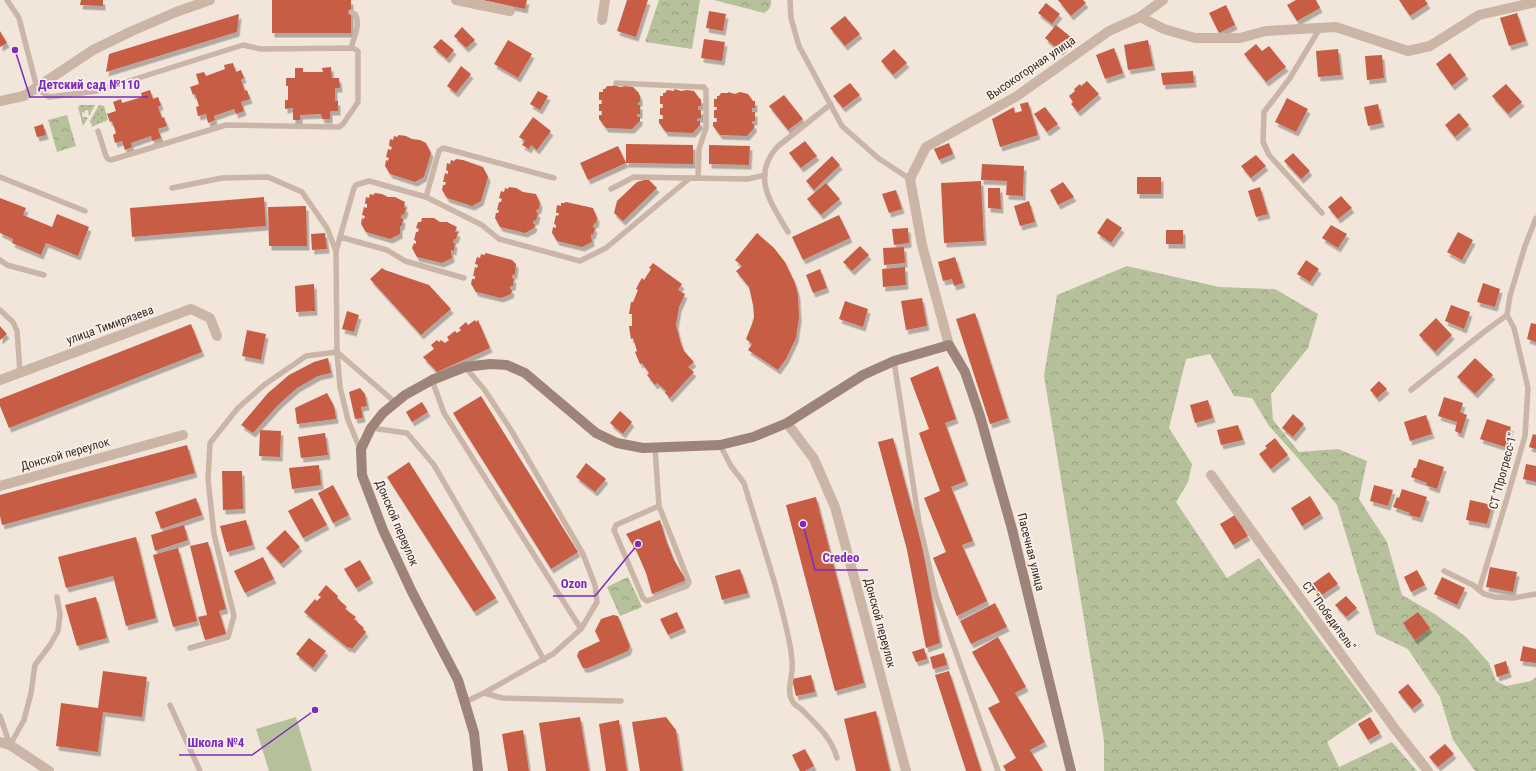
<svg xmlns="http://www.w3.org/2000/svg" width="1536" height="771" font-family="'Roboto Condensed',sans-serif">
<style>
.grass{fill:url(#grass-dots)}
.forest{fill:url(#forest-crowns)}
.pitch{fill:#b6c19b}
.building{fill:#c75d45;filter:url(#shadow)}
.lines{fill:none;stroke-linecap:round;stroke-linejoin:round}
.lane{stroke:#cab5a7;stroke-width:5.5}
.street{stroke:#cab5a7;stroke-width:10}
.secondary{stroke:#9e8478;stroke-width:10}
.labels{text-anchor:middle;stroke-width:3.5;stroke-linejoin:round;paint-order:stroke}
.street-label{font-size:12px;fill:#372c28;stroke:#faf0e8}
.leader{fill:none;stroke:#7b2cbf;stroke-width:1.5}
.callout-dot{fill:#7b2cbf;stroke:#faf0e8;stroke-width:1.5}
.callout-label{font-size:13px;text-anchor:middle;font-weight:bold;fill:#7b2cbf;stroke:#faf0e8;stroke-width:3.5;stroke-linejoin:round;paint-order:stroke}
</style>
<defs>
<pattern id="grass-dots" width="8" height="8" patternUnits="userSpaceOnUse"><rect width="8" height="8" fill="#b6c19b"/><path d="M2 2h.1M6 6h.1" fill="none" stroke="#959d7e" stroke-width="1.8" stroke-linecap="round"/></pattern>
<pattern id="forest-crowns" width="20" height="18" patternUnits="userSpaceOnUse"><rect width="20" height="18" fill="#b6c19b"/><path d="M2 6a3 3 0 1 1 6 0M12 15a3 3 0 1 1 6 0" fill="none" stroke="#959d7e"/></pattern>
<filter id="shadow"><feDropShadow dx="2.5" dy="4.5" stdDeviation="0" flood-color="#0004"/></filter>
</defs>
<rect width="100%" height="100%" fill="#f2e6db"/>
<g class="grass">
<path d="M80 105H95L89 116 88 110H85V113L82 112V116L88 118 83 126 78 107Z"/>
<path d="M99 105 104 106 108 120 91 127 92 125 90 121Z"/>
</g>
<g class="forest">
<path d="M659 0H700L692 49 645 42Z"/>
<path d="M714 0H771C772 6 769 10 764 13Z"/>
<path d="M67 115 76 146 57 152 48 120Z"/>
<path d="M1127 266 1219 287 1275 289 1318 314 1308 348 1271 394 1273 420 1299 452 1338 449 1367 461 1359 499 1387 542 1402 595 1435 614 1466 637 1489 663 1496 681 1506 686 1531 681 1536 677V771H1475L1453 740 1440 697 1408 649 1376 634 1337 505 1297 457 1269 426 1252 398 1234 396 1210 354 1186 359 1169 428 1192 464 1188 482 1176 502 1227 578 1259 558 1373 711 1327 742 1339 767 1392 742 1417 771H1104V741L1044 376 1057 295Z"/>
<path d="M628 577 642 607 620 616 607 587Z"/>
</g>
<path class="pitch" d="M296 717 312 771H269L256 729Z"/>
<g class="building">
<path d="M81 0H103V6L80 5Z"/>
<rect x="272" y="0" width="79" height="33"/>
<path d="M482 0H527L525 9Z"/>
<path d="M627 0H648L636 37 617 31Z"/>
<path d="M1058 0H1083L1086 3 1071 16Z"/>
<path d="M1296 0H1316L1320 8 1297 21 1287 5Z"/>
<path d="M1399 0H1425L1428 4 1410 16Z"/>
<path d="M1046 3 1060 14 1052 24 1038 13Z"/>
<path d="M1226 5 1235 25 1219 33 1209 13Z"/>
<path d="M709 11 726 14 723 31 706 28Z"/>
<path d="M1517 13 1526 41 1509 46 1500 18Z"/>
<path d="M239 14 237 32 106 72 109 54Z"/>
<path d="M845 16 860 34 845 46 830 28Z"/>
<path d="M1056 25 1072 38 1060 51 1045 38Z"/>
<path d="M462 27 475 40 466 48 454 36Z"/>
<path d="M0 31 7 43 0 47Z"/>
<path d="M441 39 454 50 447 59 433 47Z"/>
<path d="M704 39 725 42 722 61 701 58Z"/>
<path d="M508 40 532 54 518 78 494 64Z"/>
<path d="M1148 40 1153 66 1128 70 1124 45Z"/>
<path d="M1256 44 1262 51 1269 46 1286 67 1266 82 1244 54Z"/>
<path d="M1114 48 1123 73 1105 79 1096 55Z"/>
<path d="M894 49 907 63 893 75 881 61Z"/>
<path d="M1338 49 1341 75 1318 77 1316 51Z"/>
<path d="M1450 53 1466 75 1452 86 1436 64Z"/>
<path d="M1382 55 1384 78 1367 80 1365 56Z"/>
<path d="M233 63 236 72 241 70 244 78 241 80 245 91 247 90 250 99 241 102 244 111 236 114 234 109 214 116 215 120 208 123 206 114 198 116 196 107 199 106 195 94 193 95 190 87 199 84 196 74 204 72 206 76 225 69 224 65Z"/>
<path d="M461 66 471 74 456 93 447 86Z"/>
<path d="M331 67 332 78H339L340 88H335V101H338V111H330V119H322L321 114 300 115V120H293V108L285 109V100H288V86H286V78H295V68H303V72H323L322 68Z"/>
<path d="M1193 71 1194 83 1163 85 1161 73Z"/>
<path d="M1087 81 1099 94 1078 112 1071 104 1073 102 1069 96 1075 91 1074 89 1080 84 1081 86Z"/>
<path d="M850 83 860 95 843 108 833 96Z"/>
<path d="M1506 84 1522 102 1508 114 1492 96Z"/>
<path d="M613 85 620 87 626 86 633 87 639 93V95H640V102H638V105H640V114H637V117H640V121L632 129 606 128 599 119V115H602V111H599V104H602V100H599V92H603V89H605L607 86H613Z"/>
<path d="M674 89 681 91 687 90 694 91 700 99H701V106H698V110H701V118H698L697 121H700V125L693 133 666 132 659 123V119H663V115H660V108H663V104H660V96H663V93H665L667 90 674 91Z"/>
<path d="M150 90 153 99 158 97 161 105 158 107 162 118 164 117 167 126 158 129 161 138 152 141 151 136 131 143 132 147 125 150 122 141 115 143 113 135 116 133 112 121 110 122 107 114 116 111 113 102 121 99 122 103 142 97 141 93Z"/>
<path d="M538 91 548 96 540 110 530 104Z"/>
<path d="M728 92 735 94 740 92 748 94 753 101H755V108H752V112H755V121H752V124H754V128L747 136 720 135 713 126V122H717V118H714V110H717V107H714V99H717V96H719L721 93H728Z"/>
<path d="M784 95 803 119 788 130 769 106Z"/>
<path d="M1287 98 1308 109 1296 132 1275 122Z"/>
<path d="M1028 102 1038 135 1000 147 992 119 1014 107 1015 113 1022 111 1020 104Z"/>
<path d="M1378 104 1382 123 1368 126 1364 107Z"/>
<path d="M1045 107 1058 124 1047 132 1034 114Z"/>
<path d="M1459 113 1469 125 1455 137 1445 125Z"/>
<path d="M533 117 551 131 537 150 531 145 529 149 522 145 525 141 519 137Z"/>
<path d="M43 124 46 135 37 137 34 127Z"/>
<path d="M399 135 406 136 412 139 420 140 426 143 431 153 424 177 415 182 390 174 385 166 386 160 388 161 389 158 386 157 388 149 391 150 392 147 389 146 390 139 393 140 394 136 397 137Z"/>
<path d="M805 141 817 156 801 168 789 153Z"/>
<path d="M949 143 953 154 939 160 934 149Z"/>
<path d="M626 144 693 145V164L626 163Z"/>
<path d="M709 145 750 146 749 165 709 164Z"/>
<path d="M618 146 626 163 588 180 580 163Z"/>
<path d="M1293 153 1310 171 1301 179 1284 161Z"/>
<path d="M1256 155 1266 166 1251 178 1241 166Z"/>
<path d="M832 156 840 165 814 190 806 181Z"/>
<path d="M456 159 463 160 483 167 488 177 481 201 472 206 447 198 442 190 443 185H445L446 182H443L445 173 448 174V171L446 170 447 163 450 164 451 160 454 161Z"/>
<path d="M982 164 1024 166 1023 196 1006 195 1007 181 981 180Z"/>
<rect x="1137" y="177" width="24" height="17"/>
<path d="M648 179 657 188 623 221 614 213 617 201 637 182Z"/>
<path d="M981 181 984 241 944 243 941 183Z"/>
<path d="M1063 182 1074 197 1058 205 1050 190Z"/>
<path d="M826 183 840 199 821 215 807 199Z"/>
<path d="M509 187 516 188 523 192 536 194 540 203 539 209H537L536 212 538 213 536 221 534 220 533 224H535L534 228 525 233 500 227 495 218 496 213H498L499 210H497L499 202H501L502 199 499 198 501 191 504 192 505 188 508 189Z"/>
<path d="M1260 187 1268 214 1256 217 1248 191Z"/>
<path d="M988 188H1000L1001 209 988 208Z"/>
<path d="M896 190 902 209 889 213 882 194Z"/>
<path d="M375 193 382 194 388 197H395L405 202 404 207 406 208 404 215 402 214 401 218 403 219 402 226H400V234L390 239 366 232 361 224 362 218 364 219 365 216 362 215 364 207 367 208V204H365L366 197 369 198 370 194 373 195Z"/>
<path d="M1341 196 1352 208 1338 219 1328 207Z"/>
<path d="M264 197 266 226 132 237 130 208Z"/>
<path d="M0 198 26 208 23 215 52 227 57 214 89 227 78 256 46 243 41 255 12 243 13 239 0 233Z"/>
<path d="M1029 201 1035 222 1020 226 1014 206Z"/>
<path d="M566 202 593 208 597 218 596 224 594 223 593 227 595 228 593 235 591 234 592 242 582 247 557 241 552 233 553 227 556 228V225L554 224 556 215 558 216 559 213H556L557 205 561 206V203H564Z"/>
<path d="M306 206 307 246H269L268 207Z"/>
<path d="M839 215 850 238 803 260 792 237Z"/>
<path d="M422 218H434L440 222H447L457 227 455 232H458L456 239H454L453 243H455L454 251 451 250 452 258 442 263 417 257 412 248 414 243 416 244V241L414 240 416 232H418L419 229 416 228 418 222H421Z"/>
<path d="M1107 218 1122 228 1111 243 1097 233Z"/>
<path d="M1331 225 1347 234 1338 248 1322 238Z"/>
<path d="M908 228 909 243 894 245 892 229Z"/>
<rect x="1166" y="230" width="17" height="14"/>
<path d="M1458 232 1473 240 1462 260 1447 252Z"/>
<path d="M325 233 327 249 312 250 311 234Z"/>
<path d="M757 233 774 248 785 262 795 283 798 295 799 318 796 338 786 359 778 370 748 350 752 344 746 339 752 324 754 317 753 305 749 287 736 271 742 266 735 260Z"/>
<path d="M860 246 869 255 852 271 843 262Z"/>
<path d="M904 247 905 263 884 265 883 248Z"/>
<path d="M486 253 512 260 516 264 515 275 513 274 512 278 514 279 513 286H510V289L512 290 511 294 501 298 476 292 471 284 472 279H475V276H473L475 267 477 268 478 265 475 264 477 257 480 258 481 254 484 255Z"/>
<path d="M955 257 963 283 954 286 952 279 943 281 938 262Z"/>
<path d="M1306 260 1319 269 1310 282 1297 274Z"/>
<path d="M653 263 682 284 678 290 685 294 679 307 676 325 681 344 684 351 694 362 688 367 694 372 670 398 665 393 666 391 657 383 655 385 647 375 649 373 642 363 640 364 635 352 637 351 633 338 631 339 630 333 629 326H632V314H629L631 302H633L638 290 636 289 639 283 642 278 644 280 651 269 649 268Z"/>
<path d="M905 267 906 285 883 287 882 269Z"/>
<path d="M382 268 385 270 429 285 451 309 421 335 370 279Z"/>
<path d="M820 269 827 288 813 293 806 275Z"/>
<path d="M1483 283 1500 289 1495 307 1477 302Z"/>
<path d="M314 284 315 311 296 312 295 286Z"/>
<path d="M922 298 927 326 906 330 901 301Z"/>
<path d="M845 301 868 309 863 327 839 319Z"/>
<path d="M1451 305 1470 312 1464 329 1445 321Z"/>
<path d="M347 311 359 315 354 332 342 329Z"/>
<path d="M975 313 1008 418 990 424 956 319Z"/>
<path d="M1436 318 1452 335 1435 352 1419 335Z"/>
<path d="M475 320 476 322 478 320 490 348 437 372 423 357 434 349 431 345 437 340 439 342 441 340 445 343 449 340 447 337 455 331 457 333 461 330 459 328 466 322 468 325Z"/>
<path d="M1531 323 1536 324V342L1527 339Z"/>
<path d="M191 324 202 352 9 428 0 406V399Z"/>
<path d="M0 326 7 334 0 340Z"/>
<path d="M247 330 266 334 261 360 242 356Z"/>
<path d="M328 358 331 373 318 376 297 388 278 405 253 433 241 425 268 393 289 375 314 362Z"/>
<path d="M1475 358 1493 375 1475 394 1457 377Z"/>
<path d="M938 366 956 419 945 423 966 481 951 487 973 541 962 545 987 601 957 616 933 558 946 552 924 498 940 491 919 433 929 429 910 378Z"/>
<path d="M1379 381 1387 389 1377 398 1370 390Z"/>
<path d="M360 388 365 394 367 406 361 407 363 418 355 419 349 392Z"/>
<path d="M327 393 334 406 336 419 297 424 295 408Z"/>
<path d="M481 396 578 552 551 569 453 413Z"/>
<path d="M1444 397 1463 403 1460 412 1467 415 1461 434 1455 431 1457 422 1438 416Z"/>
<path d="M1208 400 1213 418 1195 423 1190 405Z"/>
<path d="M422 402 428 412 412 422 406 412Z"/>
<path d="M620 411 632 422 623 434 610 423Z"/>
<path d="M1293 414 1304 424 1293 437 1282 428Z"/>
<path d="M1426 415 1432 434 1410 441 1404 422Z"/>
<path d="M1487 419 1511 427 1505 447 1480 439Z"/>
<path d="M1238 425 1243 440 1221 445 1217 430Z"/>
<path d="M260 430 281 431 280 457 259 456Z"/>
<path d="M325 433 328 455 301 458 298 437Z"/>
<path d="M1533 434 1536 435V449L1529 447Z"/>
<path d="M893 438 922 545 940 643 926 648 907 550 878 442Z"/>
<path d="M1275 438 1288 455 1271 469 1259 454 1267 448 1265 446Z"/>
<path d="M187 445 195 473 2 525 0 516V495Z"/>
<path d="M1419 459 1444 467 1437 489 1426 485 1427 483 1411 477 1414 468H1416Z"/>
<path d="M409 462 496 598 474 612 387 477Z"/>
<path d="M586 463 606 479 595 492 576 477Z"/>
<path d="M1526 464 1536 466V482L1523 479Z"/>
<path d="M319 465 321 485 292 489 289 468Z"/>
<path d="M222 471H242L243 509 223 510Z"/>
<path d="M333 485 349 515 333 523 318 493Z"/>
<path d="M1374 485 1393 490 1388 506 1370 501Z"/>
<path d="M1402 489 1427 497 1420 518 1409 515 1410 513 1393 507 1397 497 1399 498Z"/>
<path d="M1310 496 1321 514 1302 526 1291 508Z"/>
<path d="M816 497 864 683 835 691 786 505Z"/>
<path d="M196 498 202 515 161 529 155 512Z"/>
<path d="M312 498 327 525 303 538 288 511Z"/>
<path d="M1470 500 1492 505 1487 524 1466 520Z"/>
<path d="M1235 515 1248 536 1233 545 1220 524Z"/>
<path d="M246 520 253 545 227 552 220 526Z"/>
<path d="M660 520 666 540 674 560 686 580 652 594 646 573 637 552 626 534Z"/>
<path d="M184 525 188 540 155 551 151 535Z"/>
<path d="M285 530 300 547 281 564 266 548Z"/>
<path d="M136 537 156 618 126 626 113 576 66 588 58 557Z"/>
<path d="M208 542 226 609 219 611 226 634 205 640 198 617 207 615 190 546Z"/>
<path d="M178 548 197 621 173 627 153 555Z"/>
<path d="M263 557 274 579 245 593 234 571Z"/>
<path d="M360 560 371 579 356 588 344 569Z"/>
<path d="M1490 567 1517 572 1513 592 1486 587Z"/>
<path d="M740 569 748 593 722 600 715 576Z"/>
<path d="M1417 570 1425 585 1411 592 1404 577Z"/>
<path d="M1329 572 1338 584 1319 597 1311 585Z"/>
<path d="M1442 577 1465 588 1457 605 1434 594Z"/>
<path d="M326 585 338 596 337 598 347 607 345 609 356 617 354 619 364 628 363 629 366 632 352 649 349 647 348 648 304 612 315 599 317 601 321 597 318 595Z"/>
<path d="M1346 596 1357 608 1346 617 1335 605Z"/>
<path d="M96 597 107 638 77 646 65 605Z"/>
<path d="M995 603 1007 627 971 644 960 621Z"/>
<path d="M677 612 684 628 668 635 660 619Z"/>
<path d="M1418 612 1430 628 1415 640 1403 623Z"/>
<path d="M613 615 618 616 630 646 628 651 588 668H583L577 656 579 651 600 641 595 631 601 619Z"/>
<path d="M998 637 1026 687 1015 693 1045 742 1030 750 1043 771H1006L1003 766 1016 758 988 708 1000 702 972 652Z"/>
<path d="M309 638 326 651 313 668 296 654Z"/>
<path d="M1523 646 1536 649V663L1520 661Z"/>
<path d="M924 648 927 659 916 662 912 652Z"/>
<path d="M944 653 947 665 933 669 930 657Z"/>
<path d="M1506 661 1509 673 1497 677 1494 665Z"/>
<path d="M103 671 147 677 142 717 103 712 98 752 56 746 61 703 98 708Z"/>
<path d="M949 671 981 770V771H966L935 675Z"/>
<path d="M811 675 815 692 796 696 792 679Z"/>
<path d="M1408 684 1422 701 1412 709 1398 692Z"/>
<path d="M876 711 890 771H856L844 719Z"/>
<path d="M580 717 589 771H546L539 723Z"/>
<path d="M666 717 676 730 682 771H640L632 722Z"/>
<path d="M1370 717 1380 733 1368 740 1358 724Z"/>
<path d="M619 720 627 771H606L599 724Z"/>
<path d="M523 730 529 771H508L502 734Z"/>
<path d="M1445 744 1454 754 1438 767 1429 757Z"/>
<path d="M805 749 814 766 805 771H800L792 755Z"/>
</g>
<g class="lines">
<g class="lane">
<path d="M7 0 19 18 37 88 49 97 97 91 243 45 261 49 353 48 358 51V102L343 124 339 127 226 125 111 160 108 159 106 156 98 131"/>
<path d="M790 0 791 18 799 46 842 126 878 158 910 179"/>
<path d="M351 12 355 14C361 24 354 37 351 48"/>
<path d="M1320 28 1290 78 1264 112 1263 142 1269 155 1322 213"/>
<path d="M616 83 701 87H704L706 90V128L699 149 698 178"/>
<path d="M0 177 85 211"/>
<path d="M172 188 222 178 268 177 302 192 327 228 336 251 337 352 340 387 348 420 360 449"/>
<path d="M611 189 634 177 690 178"/>
<path d="M426 197 439 151 443 148 554 178"/>
<path d="M788 232C771 203 751 177 777 147L831 104"/>
<path d="M340 237 387 250 405 261 464 278"/>
<path d="M336 251 354 188 356 185 369 181 426 197 482 225 499 239 580 261 606 248 690 178 748 179 765 175"/>
<path d="M0 260 7 265 44 275"/>
<path d="M0 310 13 322 17 331 20 372"/>
<path d="M894 361 919 522 936 596 998 771"/>
<path d="M465 367 484 389 511 430 583 554 595 585 597 602 581 629 553 654 484 693"/>
<path d="M432 380 444 413 581 629"/>
<path d="M1411 390 1484 332 1507 315"/>
<path d="M371 428 407 433 434 465 489 560 544 660"/>
<path d="M720 445 731 466 744 483C760 537 779 590 790 645 791 652 793 661 792 669 792 679 786 692 793 702 795 706 801 708 804 712 818 726 832 739 837 758"/>
<path d="M655 448 659 506 689 582 687 586 647 601 643 598 614 530 616 525 659 506"/>
<path d="M1444 571 1473 585 1484 594 1495 597 1513 598 1536 594"/>
<path d="M1479 590 1505 505 1525 436 1528 388 1514 328 1507 315 1510 296 1525 246 1536 218"/>
<path d="M190 648 228 637 234 616 214 534 208 479 210 443 238 408 264 385 306 356 337 352 396 403"/>
<path d="M465 702 484 693 502 698 621 701"/>
<path d="M170 705 200 771"/>
<path d="M0 716 10 745 24 720 31 693 35 665 50 645 58 631 60 614 57 597"/>
</g>
<g class="street">
<path d="M456 0 510 11"/>
<path d="M1140 17 1164 29 1195 38H1240L1266 31 1336 27 1408 51 1430 46 1479 15 1536 2"/>
<path d="M602 20 605 0"/>
<path d="M0 101 24 96 93 50 132 31 176 12 210 0"/>
<path d="M949 345 922 245 910 179 926 147 1017 96 1109 31 1140 17 1163 0"/>
<path d="M0 380 191 309 210 318 217 336"/>
<path d="M787 423 814 459 835 507 867 625 906 771"/>
<path d="M1211 475 1395 729 1428 771"/>
<path d="M0 486 183 435"/>
<path d="M0 742 10 745 49 771"/>
</g>
<path class="secondary" d="M478 771 474 733 458 680 412 592 383 530 362 475 361 449 371 428 383 413 405 395 432 380 447 374 465 367 490 364 507 365 525 373 596 433 617 443 643 448 720 445 753 437 787 423 863 375 894 361 949 345 965 372 980 416 1012 529 1071 771"/>
</g>
<g class="labels">
<g class="street-label">
<text transform="translate(1031 68) rotate(-34)" y="4">Высокогорная улица</text>
<text transform="translate(110 325) rotate(-20)" y="4">улица Тимирязева</text>
<text transform="translate(65 454) rotate(-16)" y="4">Донской переулок</text>
<text transform="translate(1503 471) rotate(-75)" y="4">СТ "Прогресс-1"</text>
<text transform="translate(397 523) rotate(67)" y="4">Донской переулок</text>
<text transform="translate(1031 552) rotate(76)" y="4">Пасечная улица</text>
<text transform="translate(1329 616) rotate(54)" y="4">СТ "Победитель"</text>
<text transform="translate(880 623) rotate(75)" y="4">Донской переулок</text>
</g>
</g>
<path class="leader" d="M15 50L30 97H148M803 524L815 570H868M638 544L595 596H553M315 710L252 755H179"/>
<g class="callout-dot">
<circle cx="15" cy="50" r="4"/>
<circle cx="803" cy="524" r="4"/>
<circle cx="638" cy="544" r="4"/>
<circle cx="315" cy="710" r="4"/>
</g>
<g class="callout-label">
<text x="89" y="89">Детский сад №110</text>
<text x="841" y="562">Credeo</text>
<text x="574" y="588">Ozon</text>
<text x="216" y="747">Школа №4</text>
</g>
</svg>
